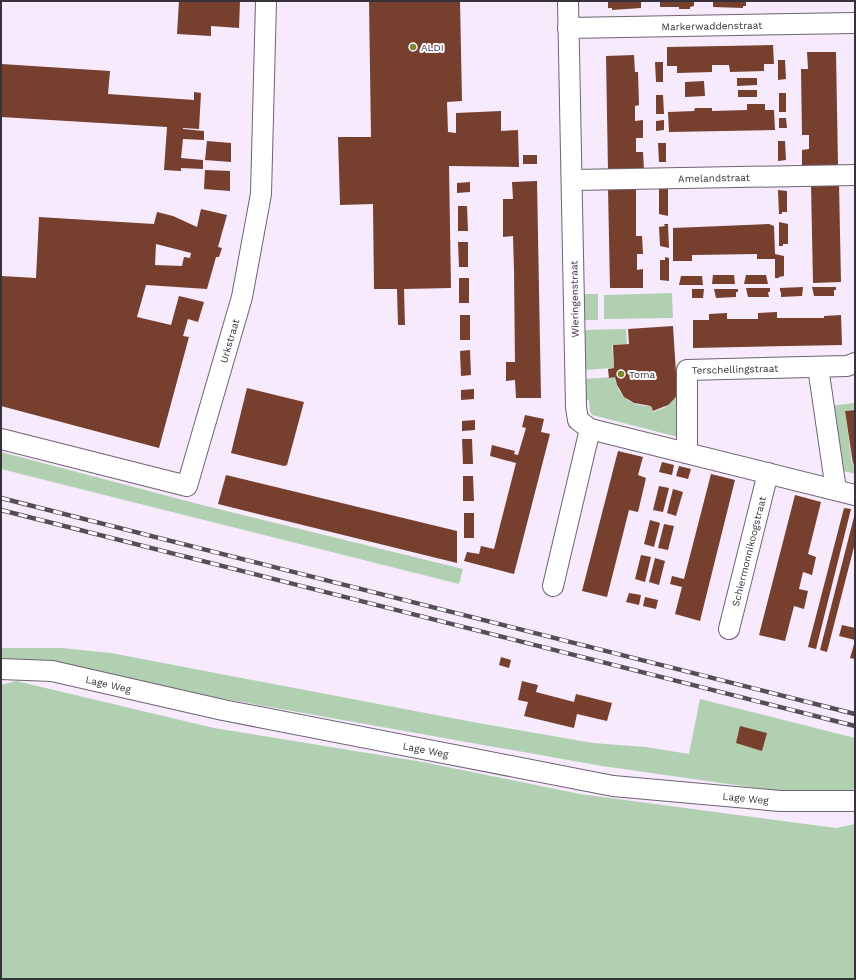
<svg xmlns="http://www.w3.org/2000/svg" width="856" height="980" font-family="'Work Sans',sans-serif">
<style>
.green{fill:#b1d0b1}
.building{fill:#763f2e;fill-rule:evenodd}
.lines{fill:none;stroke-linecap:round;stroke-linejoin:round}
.street-casing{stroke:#6e6373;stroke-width:22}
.street{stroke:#fff;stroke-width:20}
.rail-casing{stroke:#544e56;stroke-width:4.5}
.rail{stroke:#fdfbff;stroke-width:3;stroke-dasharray:9;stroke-linecap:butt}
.poi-dot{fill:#7d8733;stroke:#fdfbff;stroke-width:1.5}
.labels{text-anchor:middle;stroke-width:4;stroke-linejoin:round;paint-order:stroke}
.street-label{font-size:10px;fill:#373239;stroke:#fdfbff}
.poi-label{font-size:10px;fill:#373239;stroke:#fdfbff;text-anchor:start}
</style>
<rect width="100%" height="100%" fill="#f6eafc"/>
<g class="green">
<path d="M672 293 673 318 604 319V295Z"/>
<rect x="583" y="294" width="15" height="26"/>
<path d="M626 329 627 344 612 345 614 368 584 370 583 330Z"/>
<path d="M615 377C617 397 633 407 651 406L653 412 664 408 677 395 678 437 592 415 590 411 589 400H584V379Z"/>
<path d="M855 403V409L845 411 852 464H855V474L839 470 829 406Z"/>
<path d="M1 452 202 505 463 569 459 584 1 469Z"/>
<path d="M1 648H62L111 653 478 723 593 743 646 747 689 754 700 699 855 738V796L785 792 602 766 208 696 108 676 1 664Z"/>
<path d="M16 681 214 728 423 762 580 794 836 828 855 824V979H1V685Z"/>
</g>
<g class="building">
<path d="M179 1H240L239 28 211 26V36L177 34Z"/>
<path d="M369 1H460L462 101 447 102 448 132 456 133V113L501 111V131L518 130 519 167 449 166 451 288 404 289 405 325H398L397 289H374L373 204 340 205 338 137H371Z"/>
<path d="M608 1H641V8L612 10V8H608Z"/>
<path d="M660 1H694V6L690 7V9H679V7H660Z"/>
<path d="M713 1H746V6H743V8L713 7Z"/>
<path d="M773 45 774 64H764V71L730 72 729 65H712V72L677 73V66H667V47Z"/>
<path d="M807 52H836L838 166 802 167V150L809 149V135H802L801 69H808Z"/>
<path d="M634 55 635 72H638L639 105 635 106V121L643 120V138H636V152H643L644 170 608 171 606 56Z"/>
<path d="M778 60H785L786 79 778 80Z"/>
<path d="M655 62H663V82H656Z"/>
<path d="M1 64 110 71 108 94 194 100V92L201 93 199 129 183 128V129L204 131V140L183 139 181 158 203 160V169L181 168V171L164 170 167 127 1 117Z"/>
<path d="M737 78H757V85L737 86Z"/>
<path d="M704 81 705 96 685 97V82Z"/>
<rect x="738" y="90" width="19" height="7"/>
<rect x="779" y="93" width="7" height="19"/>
<path d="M656 95H663L664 114H656Z"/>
<path d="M747 104H765V110H774L775 130 669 132 668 112 694 111 695 108H712V111L747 110Z"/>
<path d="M779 118H786L787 128H779Z"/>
<path d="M664 120V130L656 131V121Z"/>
<path d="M207 141 231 143V162L205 160Z"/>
<path d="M778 141H785L786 160 778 161Z"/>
<path d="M658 143H666V162H659Z"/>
<rect x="523" y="155" width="14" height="9"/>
<path d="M205 170 230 171V191L204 189Z"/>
<path d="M537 181 541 398H516L515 380 506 381V362H515L514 270 513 236 503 237V199H513L512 182Z"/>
<path d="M470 182V192L457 193V183Z"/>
<path d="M811 184H839L841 282 813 283Z"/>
<path d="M608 188H636V236H642L643 254H637V270L643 269V288H610Z"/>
<path d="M659 188H668V216L659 214Z"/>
<path d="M778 190 787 191V212H782V214H779Z"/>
<path d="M458 206H467L468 231H458Z"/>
<path d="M201 209 227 215 218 247 222 248 219 257H216L207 289 146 285 137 317 171 325 179 296 204 302 198 322 188 319 183 336 189 337 159 448 1 406V276L36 278 39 217 154 224 157 212 173 216 197 227ZM156 244 191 253 190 258 184 257 182 266 155 265Z"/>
<path d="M779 222 788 224V244H783V246H779Z"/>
<path d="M664 224H668L669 248 660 246 659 227 665 226Z"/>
<path d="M769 224 774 226 775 254 784 256V276L779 277V278H775V259H757V254L692 255V261H673V228Z"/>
<path d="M458 242H468V267H459Z"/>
<path d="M665 257 669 258V281L660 280V260H665Z"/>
<path d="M713 275H734L735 284H712Z"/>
<path d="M746 275H766L768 284H744Z"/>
<path d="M681 276H702L703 285H679Z"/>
<rect x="459" y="278" width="10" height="25"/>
<path d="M803 287 802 296 781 297V291L780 292V288Z"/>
<path d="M812 287H836V290H834V296H814Z"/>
<path d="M746 288H770V292H768L769 297H748Z"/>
<path d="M692 289H704L703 298H692Z"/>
<path d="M714 289H738V292H736V297L716 298Z"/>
<path d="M777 312V318H824V316L841 315 842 345 693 348V320H709V314L727 313V319H758V313Z"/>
<rect x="460" y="315" width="10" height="25"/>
<path d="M673 326 676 373H682L681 387 675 398 668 405 653 411 651 406 634 403 624 397 617 385 615 377 609 378 608 369 614 368 613 345 629 344 628 329Z"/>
<path d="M470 350 471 375 461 376 460 351Z"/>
<path d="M247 388 304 402 287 465 284 466 231 453Z"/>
<path d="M474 389V399L461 400V390Z"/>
<path d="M855 410V463L853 464 845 411Z"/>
<path d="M525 415 544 419 541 432 550 434 514 574 464 561 467 552 479 554 481 546 494 549 516 463 490 456 492 445 515 451 514 454 518 455 526 428 522 427Z"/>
<path d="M475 420V430L462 431V421Z"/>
<path d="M462 439H472L473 464H463Z"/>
<path d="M618 451 643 457 638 475 646 478 638 512 629 510 607 597 582 591Z"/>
<path d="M662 462 674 465 672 475 659 472Z"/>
<path d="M679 466 691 469 688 479 676 476Z"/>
<path d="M711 474 735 480 700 621 675 614 682 587 670 584 672 576 684 579Z"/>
<path d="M226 475 457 531V563L218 504Z"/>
<path d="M463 476H473L474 501H463Z"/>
<path d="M659 486 669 488 663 512 653 510Z"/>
<path d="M673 489 683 492 676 516 667 513Z"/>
<path d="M795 495 821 502 808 554 816 557 812 575 803 572 799 589 808 591 804 609 794 606 785 641 759 635Z"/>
<path d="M844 508 851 509 816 649 808 647Z"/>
<rect x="464" y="513" width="10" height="25"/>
<path d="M855 513V543L827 652 820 650Z"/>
<path d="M650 520 660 523 654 547 644 544Z"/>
<path d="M664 524 674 526 668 550 658 548Z"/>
<path d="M641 555 651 557 645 582 635 579Z"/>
<path d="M655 558 665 561 659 585 649 582Z"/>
<path d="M629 593 641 595 639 605 626 602Z"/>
<path d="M645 597 658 600 656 609 643 606Z"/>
<path d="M842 625 855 628V640L839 636Z"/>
<path d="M855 641V659L850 658Z"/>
<path d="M501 657 511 660 509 668 499 665Z"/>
<path d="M522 681 538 685 536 692 574 702 576 694 612 703 607 721 577 714 574 728 524 716 528 702 518 700Z"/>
<path d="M740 726 767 733 762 751 736 743Z"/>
</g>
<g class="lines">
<defs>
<g id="street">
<path id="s1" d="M568 28 855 23"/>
<path id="s2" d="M573 180 855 175"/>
<path d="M818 367 836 490"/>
<path d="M590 429 855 495"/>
<path id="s3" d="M1 439 187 486 242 297 261 194 266 1"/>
<path id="s4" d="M687 453V370L847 366 855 363"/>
<path d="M553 586 590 429 578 420 576 407 568 1"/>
<path id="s5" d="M729 629 768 473"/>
<path id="s6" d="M1 669 52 671 223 710 613 786 780 801H855"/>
</g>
</defs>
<use href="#street" class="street-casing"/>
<use href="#street" class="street"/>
<defs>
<g id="rail">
<path d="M1 498 855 714"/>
<path d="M1 510 855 726"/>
</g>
</defs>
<use href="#rail" class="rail-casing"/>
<use href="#rail" class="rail"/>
</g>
<g class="poi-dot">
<circle cx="413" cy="47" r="4"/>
<circle cx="621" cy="374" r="4"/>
</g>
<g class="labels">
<g class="street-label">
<text dy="4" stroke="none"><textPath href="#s1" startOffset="144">Markerwaddenstraat</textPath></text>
<text dy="4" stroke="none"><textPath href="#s2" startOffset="141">Amelandstraat</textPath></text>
<text transform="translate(574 299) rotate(-91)" y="4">Wieringenstraat</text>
<text dy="4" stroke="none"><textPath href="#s3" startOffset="343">Urkstraat</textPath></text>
<text dy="4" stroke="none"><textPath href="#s4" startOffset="131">Terschellingstraat</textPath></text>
<text dy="4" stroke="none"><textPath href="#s5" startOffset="80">Schiermonnikoogstraat</textPath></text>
<text dy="4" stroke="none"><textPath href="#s6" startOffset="109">Lage Weg</textPath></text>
<text dy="4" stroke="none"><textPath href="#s6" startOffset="433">Lage Weg</textPath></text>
<text dy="4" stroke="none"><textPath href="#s6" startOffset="757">Lage Weg</textPath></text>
</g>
<g class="poi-label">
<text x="421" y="51">ALDI</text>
<text x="629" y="378">Toma</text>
</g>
</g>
<rect width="856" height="980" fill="none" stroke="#373239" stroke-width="4"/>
</svg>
